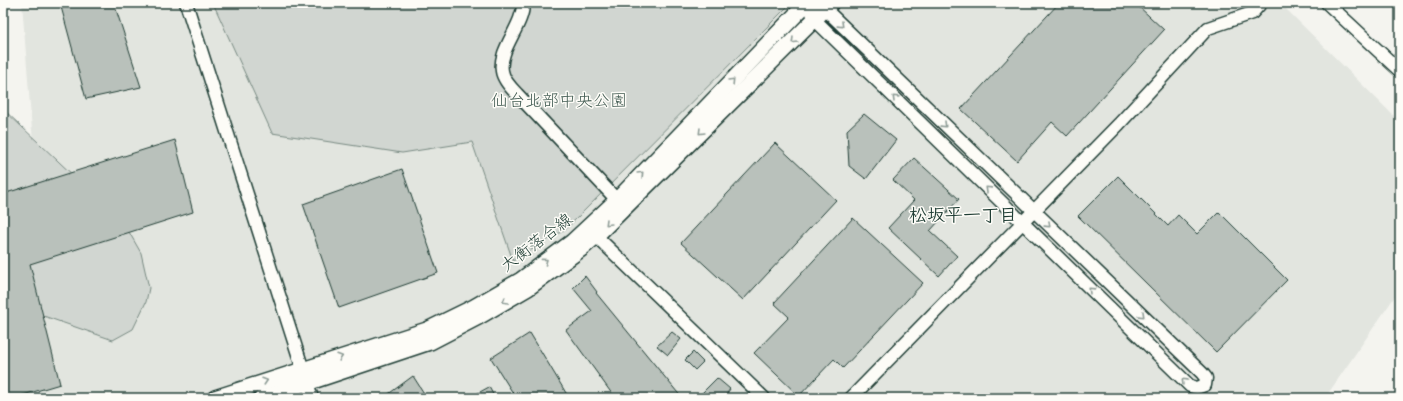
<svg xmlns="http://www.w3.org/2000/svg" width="1403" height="401" font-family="'Indie Flower','Klee One',sans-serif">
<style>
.built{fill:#e2e5df}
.green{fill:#d1d6d1;stroke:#788a82}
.building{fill:#b9c1bb;stroke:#1f3d34}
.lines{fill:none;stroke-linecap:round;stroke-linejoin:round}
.minor-casing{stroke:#1f3d34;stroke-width:15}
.major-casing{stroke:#1f3d34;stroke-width:18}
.minor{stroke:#fdfcf7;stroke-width:12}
.major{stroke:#fdfcf7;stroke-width:15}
.oneway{stroke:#8e9c96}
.labels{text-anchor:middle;stroke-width:3;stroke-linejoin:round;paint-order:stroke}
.park-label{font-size:17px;fill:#435c53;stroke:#fdfcf7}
.street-label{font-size:17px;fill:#1f3d34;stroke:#fdfcf7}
.neighbourhood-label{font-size:18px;font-weight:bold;fill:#1f3d34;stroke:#fdfcf7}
</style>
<rect width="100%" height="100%" fill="#f4f4ef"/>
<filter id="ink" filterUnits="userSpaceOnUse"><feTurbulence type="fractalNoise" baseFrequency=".025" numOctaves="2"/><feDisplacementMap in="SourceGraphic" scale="8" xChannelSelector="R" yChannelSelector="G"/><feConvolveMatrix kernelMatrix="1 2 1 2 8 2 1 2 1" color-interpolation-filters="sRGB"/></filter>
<g filter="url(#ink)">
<path class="built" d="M22 3H1280L1400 122V289L1325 398H3V183L36 182Z"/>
<g class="green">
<path d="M213 3H791L566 229 513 261 472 142 402 153 272 133Z"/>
<path d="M3 109 76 178 121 218 141 253 149 288 146 302 133 329 113 340 3 302Z"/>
</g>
<g class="building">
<path d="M60 3H114L141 87 86 99Z"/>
<path d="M1059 3H1135L1164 30 1067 136 1052 122 1017 161 961 109Z"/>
<path d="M864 114 896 140 866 179 849 166 847 130Z"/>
<path d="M175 140 193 212 30 264 60 384 13 398H3V194Z"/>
<path d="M775 143 836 200 743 300 681 243Z"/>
<path d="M914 158 959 199 930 231 957 256 939 276 888 228 914 200 893 180Z"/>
<path d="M402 169 438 273 339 308 303 204Z"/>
<path d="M1118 176 1168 226 1178 215 1197 234 1219 212 1287 280 1216 352 1078 216Z"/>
<path d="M853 218 923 283 843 368 834 359 799 396 754 353 789 317 774 303Z"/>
<path d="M585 276 597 292 596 293 682 398H615L566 330 592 311 573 288Z"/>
<path d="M672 332 681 339 668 355 657 346Z"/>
<path d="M530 333 569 398H516L491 358Z"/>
<path d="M693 352 703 362 695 370 685 360Z"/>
<path d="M413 376 427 398H383Z"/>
<path d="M717 378 730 389 724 398H697Z"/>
<path d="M489 387 495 398H469Z"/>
</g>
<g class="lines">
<defs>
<g id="minor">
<path d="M186 3 312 398"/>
<path d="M523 3C524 25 498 49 502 71 503 79 511 88 517 94L617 200"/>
<path d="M808 3 815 20 1190 386 1197 388 1205 385 1206 378 1202 373 825 9 809 3"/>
<path d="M1327 3 1400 71"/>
<path d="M596 236 764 398"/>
<path d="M851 398 1119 124 1208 28 1252 13 1261 3"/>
</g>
<g id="major">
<path d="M215 398 427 330 474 307 521 280 572 242 617 200 807 3"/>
<path d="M262 398 430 342 480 316 528 288 581 249 596 236 831 3"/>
</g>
</defs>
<use href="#minor" class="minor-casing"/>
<use href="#major" class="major-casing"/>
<use href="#minor" class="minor"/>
<use href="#major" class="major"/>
</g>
<defs><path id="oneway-chevron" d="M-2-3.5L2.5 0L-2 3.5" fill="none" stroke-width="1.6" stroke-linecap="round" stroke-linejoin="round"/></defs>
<g class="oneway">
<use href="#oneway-chevron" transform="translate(841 25) rotate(44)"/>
<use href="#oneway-chevron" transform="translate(794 41) rotate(135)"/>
<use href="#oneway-chevron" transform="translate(732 81) rotate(-46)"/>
<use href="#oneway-chevron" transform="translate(895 98) rotate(-136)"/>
<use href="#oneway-chevron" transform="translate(944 125) rotate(44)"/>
<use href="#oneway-chevron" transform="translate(701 132) rotate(135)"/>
<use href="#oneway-chevron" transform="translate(641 174) rotate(-46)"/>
<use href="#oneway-chevron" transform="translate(988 189) rotate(-136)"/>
<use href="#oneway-chevron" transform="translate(608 223) rotate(135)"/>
<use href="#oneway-chevron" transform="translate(1048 225) rotate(44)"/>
<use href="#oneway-chevron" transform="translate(545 261) rotate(-36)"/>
<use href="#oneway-chevron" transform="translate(1091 290) rotate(-136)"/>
<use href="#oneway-chevron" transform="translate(505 301) rotate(150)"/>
<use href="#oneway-chevron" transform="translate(1142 315) rotate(44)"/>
<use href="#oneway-chevron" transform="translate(340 357) rotate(-17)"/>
<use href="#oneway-chevron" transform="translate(265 381) rotate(-18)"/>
<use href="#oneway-chevron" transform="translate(1184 381) rotate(-136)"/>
</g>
</g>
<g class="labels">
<g class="park-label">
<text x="559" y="106">仙台北部中央公園</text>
</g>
<g class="street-label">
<text transform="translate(536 242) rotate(-37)" y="6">大衡落合線</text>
</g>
<g class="neighbourhood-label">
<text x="963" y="221">松坂平一丁目</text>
</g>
</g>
<rect width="1403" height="401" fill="none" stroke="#fdfcf7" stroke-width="16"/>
<rect x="8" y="8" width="1387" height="385" fill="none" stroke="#1f3d34" stroke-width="1.5" filter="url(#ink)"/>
</svg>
